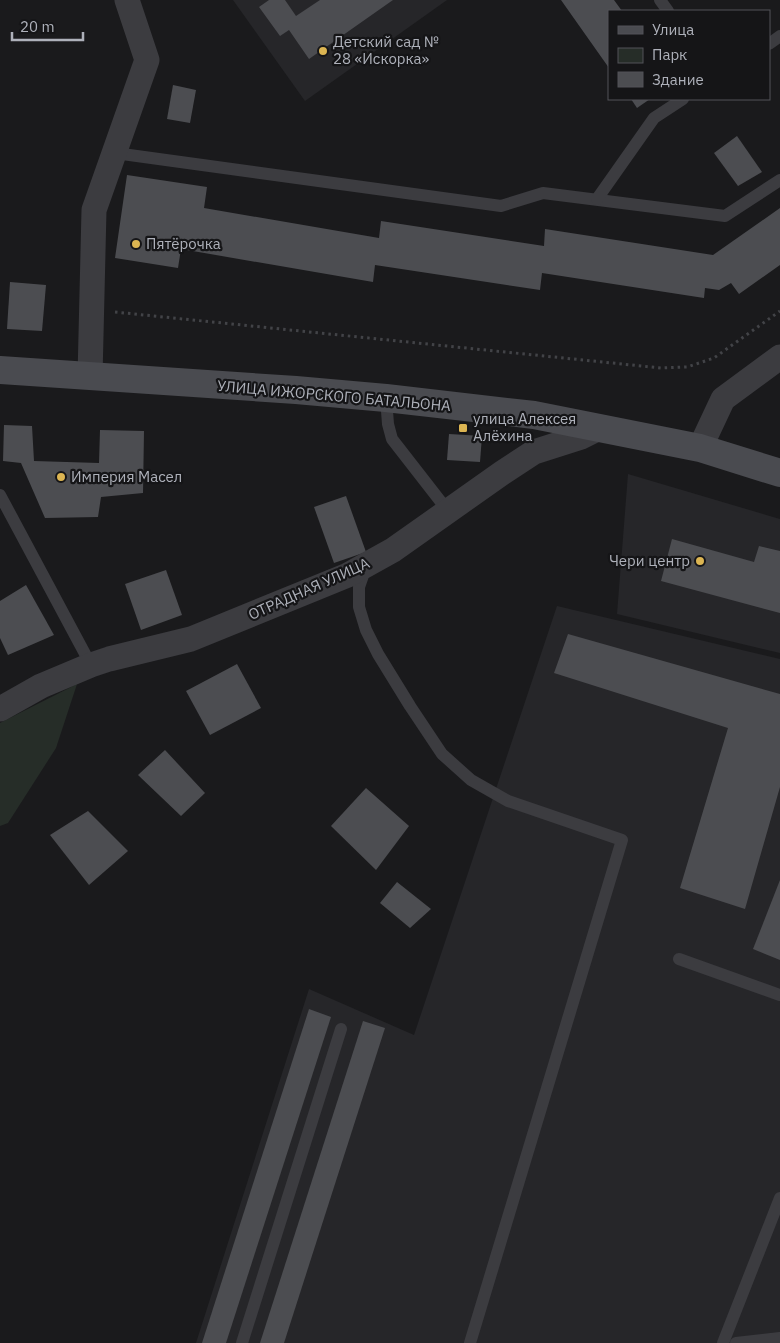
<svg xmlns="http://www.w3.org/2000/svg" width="780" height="1343" font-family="'IBM Plex Sans',sans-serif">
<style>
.built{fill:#262629}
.green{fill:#262d28}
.building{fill:#4c4d51}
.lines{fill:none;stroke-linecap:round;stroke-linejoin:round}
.path{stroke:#424347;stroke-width:3;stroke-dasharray:2.5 4;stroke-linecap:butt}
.lane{stroke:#3c3c40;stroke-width:12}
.street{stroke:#3c3c40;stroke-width:25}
.secondary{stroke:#4a4b50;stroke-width:28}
.poi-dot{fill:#dcb552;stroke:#151517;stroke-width:2}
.labels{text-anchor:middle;stroke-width:4.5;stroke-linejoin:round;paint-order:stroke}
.poi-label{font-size:15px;fill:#aeb1ba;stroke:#151517;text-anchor:start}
.street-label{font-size:15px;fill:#aeb1ba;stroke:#151517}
</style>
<rect width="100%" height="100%" fill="#1a1a1c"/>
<g class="built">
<path d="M233 0H447L305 101Z"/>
<path d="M628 474 780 519V653L617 614Z"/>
<path d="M557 606 780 659V1343H196L309 989 414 1035Z"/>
</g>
<path class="green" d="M77 684 56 748 8 823 0 826V723Z"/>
<g class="building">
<path d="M269 0H285L296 16 320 0H393L309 59 289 30 280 36 259 7Z"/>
<path d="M561 0H614L622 11H609V68Z"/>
<path d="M173 85 196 90 190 123 167 119Z"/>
<path d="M631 99H650L637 108Z"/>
<path d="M737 136 762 172 738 186 714 153Z"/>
<path d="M127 175 207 187 204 208 379 238 381 221 544 246 545 229 713 255 780 208V265L739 294 731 283 719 290 705 288 704 298 542 273 540 290 375 265 373 282 181 249 178 268 115 258Z"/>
<path d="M10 282 46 285 42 331 7 329Z"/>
<path d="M4 425 32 426 34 461 99 463 100 430 144 431 143 493 101 497 98 517 45 518 21 463 3 461Z"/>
<path d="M449 434 482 436 480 462 447 460Z"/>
<path d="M346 496 366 552 334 563 314 507Z"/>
<path d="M672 539 754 562 759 546 780 551V613L661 581Z"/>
<path d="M166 570 182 615 141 630 125 584Z"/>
<path d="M26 585 54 635 8 655 0 638V601Z"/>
<path d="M568 634 780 694V787L745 909 680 888 728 728 554 673Z"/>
<path d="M237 664 261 708 210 735 186 691Z"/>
<path d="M165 750 205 793 181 816 138 775Z"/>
<path d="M366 788 409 826 376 870 331 826Z"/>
<path d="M88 811 128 851 89 885 50 835Z"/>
<path d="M780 880V960L753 949Z"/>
<path d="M397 882 431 909 410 928 380 903Z"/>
<path d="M309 1009 331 1017 226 1343H202Z"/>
<path d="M363 1021 385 1028 284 1343H260Z"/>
</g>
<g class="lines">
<path class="path" d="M115 312 661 368 687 367 714 358 780 311"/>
<g class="lane">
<path d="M660 0 668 11"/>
<path d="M769 44 780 36"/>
<path d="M115 153 501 206 543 193 725 216 780 180"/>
<path d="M597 199 654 118 683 99"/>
<path d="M386 398 388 424 392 439 448 511"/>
<path d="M0 495 91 665"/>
<path d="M366 567 359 587V607L366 630 378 654 410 706 442 754 471 780 508 801 622 840 470 1343"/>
<path d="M679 959 780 995"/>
<path d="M242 1343 341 1029"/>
<path d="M723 1343 780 1198"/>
<path d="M736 1343 780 1338"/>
</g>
<g class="street">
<path d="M90 377 94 210 147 60 127 0"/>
<path d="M700 448 723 399 780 357"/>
<path d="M0 709 41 686 91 665 109 659 191 639 348 575 393 550 502 473 534 452 581 437 599 428"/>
</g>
<path class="secondary" d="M0 370 296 390 386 398 534 415 700 448 780 473"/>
</g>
<g class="poi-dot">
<circle cx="323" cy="51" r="5"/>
<circle cx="136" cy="244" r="5"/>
<rect x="458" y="423" width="10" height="10" rx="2.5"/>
<circle cx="61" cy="477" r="5"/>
<circle cx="700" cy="561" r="5"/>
</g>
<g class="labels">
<g class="poi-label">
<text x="333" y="47">Детский сад №<tspan x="333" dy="17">28 «Искорка»</tspan></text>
<text x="146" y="249">Пятёрочка</text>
<text x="473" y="424">улица Алексея<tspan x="473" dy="17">Алёхина</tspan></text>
<text x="71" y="482">Империя Масел</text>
<text x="690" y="566" text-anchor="end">Чери центр</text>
</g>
<g class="street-label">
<text transform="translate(334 396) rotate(5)" y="5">УЛИЦА ИЖОРСКОГО БАТАЛЬОНА</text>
<text transform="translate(309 589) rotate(-24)" y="5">ОТРАДНАЯ УЛИЦА</text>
</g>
</g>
<rect x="608" y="10" width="162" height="90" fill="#151517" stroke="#525358"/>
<rect x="618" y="26" width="25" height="8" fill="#4a4b50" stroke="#525358"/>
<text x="652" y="35" font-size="15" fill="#aeb1ba">Улица</text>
<rect x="618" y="48" width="25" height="15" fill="#262d28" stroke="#525358"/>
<text x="652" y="60" font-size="15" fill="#aeb1ba">Парк</text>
<rect x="618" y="72" width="25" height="15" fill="#4c4d51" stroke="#525358"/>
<text x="652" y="85" font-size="15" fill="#aeb1ba">Здание</text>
<path d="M12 32v8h71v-8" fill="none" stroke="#aeb1ba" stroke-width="2.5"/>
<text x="20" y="32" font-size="15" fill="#aeb1ba" stroke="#151517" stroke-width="4" paint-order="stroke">20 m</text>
</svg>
